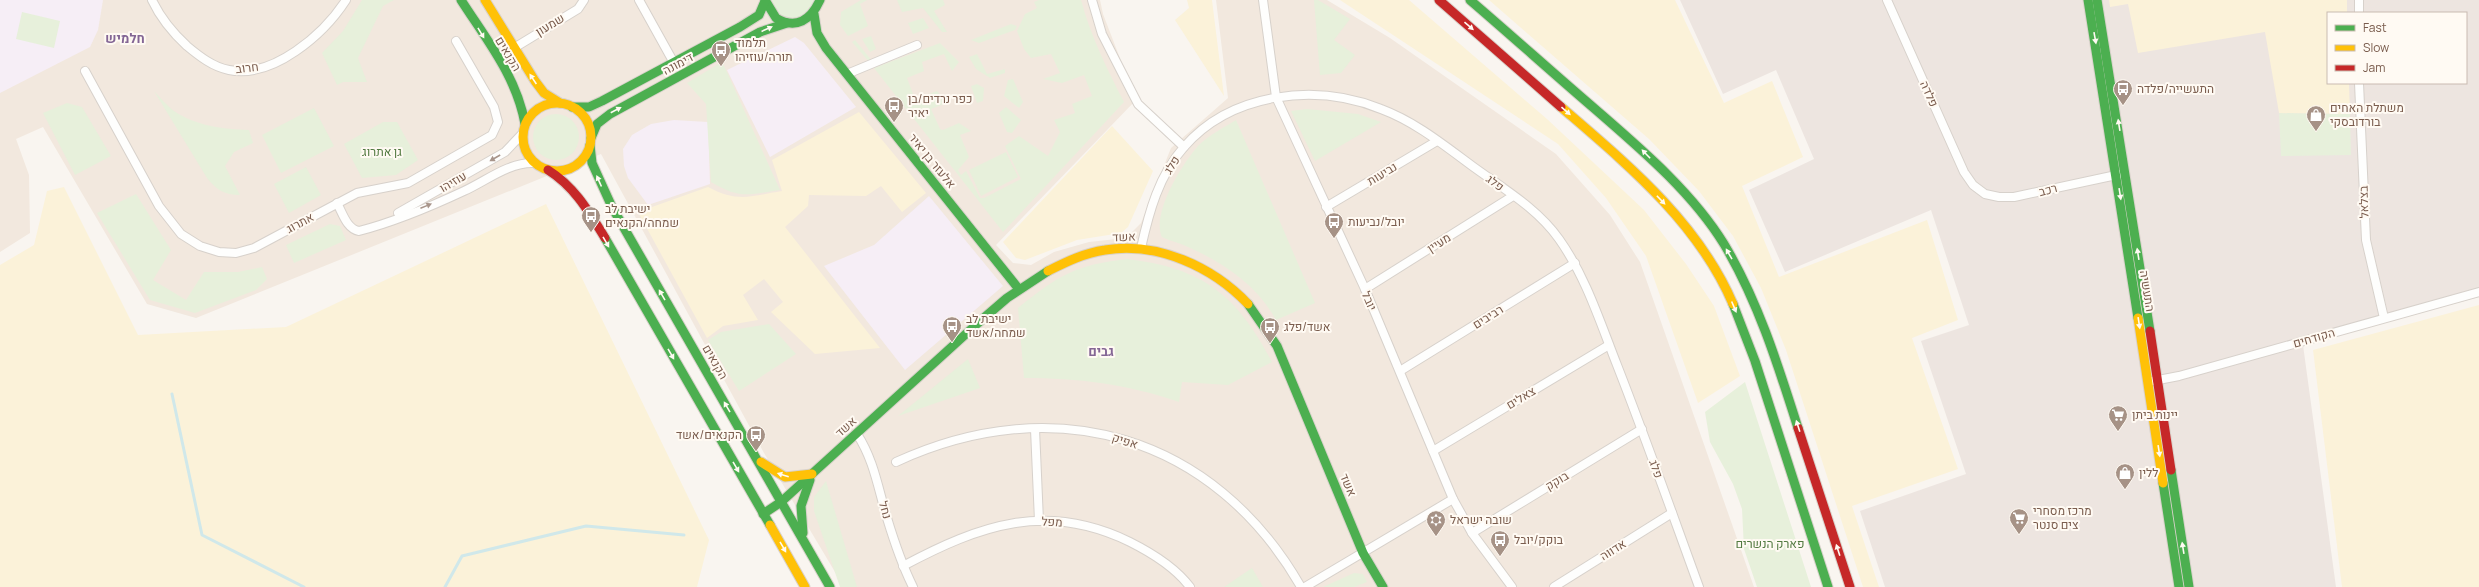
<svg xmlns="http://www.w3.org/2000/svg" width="2479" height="587" font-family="Manrope,Heebo,sans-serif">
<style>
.residential{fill:#f2e8de}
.industrial{fill:#ede5e0;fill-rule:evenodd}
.education{fill:#f6eef6}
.green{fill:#e7f0db}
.sand{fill:#fbf2d9}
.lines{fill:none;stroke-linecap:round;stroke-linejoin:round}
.stream{stroke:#d0e8ea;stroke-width:3}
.street-casing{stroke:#d7d1cb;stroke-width:10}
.fast-casing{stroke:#d9d2cb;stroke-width:11}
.slow-casing{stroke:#d9d2cb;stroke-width:11}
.jam-casing{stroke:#d9d2cb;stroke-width:11}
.street{stroke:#fefefd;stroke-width:8}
.fast{stroke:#4caf50;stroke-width:9}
.slow{stroke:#ffc107;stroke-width:9}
.jam{stroke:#c62828;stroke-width:9}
.oneway{fill:#fffaf3}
.oneway2{fill:#a8958b}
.labels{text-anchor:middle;stroke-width:4;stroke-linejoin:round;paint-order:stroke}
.street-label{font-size:12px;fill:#7a5c4d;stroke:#fffaf3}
.poi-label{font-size:12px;fill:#7a5c4d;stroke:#fffaf3;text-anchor:start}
.park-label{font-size:12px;fill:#537a41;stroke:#fffaf3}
.neighbourhood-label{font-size:13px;font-weight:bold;fill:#846695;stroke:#fffaf3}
</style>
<rect width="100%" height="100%" fill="#f9f5f0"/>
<path class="residential" d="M0 0H1100L1103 14 1136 100 996 245 1013 263 1031 265 1054 252 1089 242 1126 238 1141 223 1171 148 1228 98 1216 0H1327L1390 38 1556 154 1610 215 1640 262 1754 587H844L764 453 601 154 196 318 147 304 43 127 16 139 29 175 30 233 0 252Z"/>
<path class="industrial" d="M1680 0H2479V297L2303 345 2336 587H1885L1860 511 1966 474 1921 341 1969 325 1931 210 1785 272 1749 190 1814 159 1776 70 1723 94ZM2328 13H2466V83H2328Z"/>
<g class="education">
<path d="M0 0H103L98 30 90 47 0 93Z"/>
<path d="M795 37 804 43 856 107 770 157 727 70Z"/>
<path d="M674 120 708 122 710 184 648 205 628 178 624 166 623 149 632 135 651 124Z"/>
<path d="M929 196 1003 286 905 370 824 266 874 245Z"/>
</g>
<g class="green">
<path d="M362 0H394L383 6 358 58 367 82H343L337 85 322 53 343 31Z"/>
<path d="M769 0H815L806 15C786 21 780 19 769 0Z"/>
<path d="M861 0H867L860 4 868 26 848 36 840 25 841 12Z"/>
<path d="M897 0H943L945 5 934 11 947 32H942L923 8 902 12Z"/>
<path d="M1039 0H1081C1091 37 1107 69 1124 102L1003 232 874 68 940 43 959 62 952 71 944 54 922 62 924 71 907 78 915 99 937 91 944 99V104L931 109 940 129 943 130 959 123 971 131 960 135 969 157 958 170 961 175 966 171 980 198H984L1021 179 1005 146 1019 136 1048 156 1060 132 1054 120 1075 113 1072 104 1092 96 1084 75 1062 83 1043 79 1060 73 1051 54 1031 58 1024 49 1017 31 1025 14 1037 8 1034 2Z"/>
<path d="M1314 0H1318L1350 19 1334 40 1355 55 1341 73 1320 75Z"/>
<path d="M22 12 60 21 54 48 16 39Z"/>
<path d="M923 18 929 28 913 34 908 23Z"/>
<path d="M1011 24 1017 26 1015 30 979 43 971 40Z"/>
<path d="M871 36 876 49 870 52 862 39Z"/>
<path d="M855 40 873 62 870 63 852 42Z"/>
<path d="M977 54 987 74 1005 69V73L990 78 976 69 969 57Z"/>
<path d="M722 62 726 70 780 190C747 195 740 199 711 182L706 104 687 83Z"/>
<path d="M1013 79 1023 102 1019 108 1004 96 1008 80Z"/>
<path d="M977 84 984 88 983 101 977 103 971 86Z"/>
<path d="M154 91C160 97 167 106 174 111 196 126 223 129 249 130L253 143 234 152 225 166 240 195C224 195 217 190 207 178Z"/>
<path d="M67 103 82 107 111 156 75 175 43 113Z"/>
<path d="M1006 107 1021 120 1012 133 1007 132 999 113Z"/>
<path d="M314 108 334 146 281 173 262 135Z"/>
<path d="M1307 109 1358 114 1381 122 1315 161 1291 111Z"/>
<path d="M2279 113 2350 114 2351 155 2281 156Z"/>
<circle cx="556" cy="137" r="23"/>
<path d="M1236 120 1315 303 1276 320C1257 285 1224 263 1188 247 1180 243 1170 241 1162 237 1151 214 1182 164 1198 146 1209 135 1223 128 1236 120Z"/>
<path d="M383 122H397L418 160 396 175 362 178 344 144Z"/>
<path d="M1006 152 1018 177 981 196 969 170Z"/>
<path d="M306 167 321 195 289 213 274 184Z"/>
<path d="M136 194 171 250 153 280 186 300 204 272H238L262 267 267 279 256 290 195 313 150 300 97 213Z"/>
<path d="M330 224 340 226 346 240 294 263 286 245Z"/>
<path d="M1127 259C1203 268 1237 295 1272 362L1228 385 1182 382 1179 402C1127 384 1078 378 1024 378L1018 308C1059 275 1075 265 1127 259Z"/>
<path d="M769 324 796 354 739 391 708 340 721 332Z"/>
<path d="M968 359 980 388 898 416Z"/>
<path d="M1745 382 1811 587H1757L1744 549 1742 509 1733 484 1710 442 1705 412Z"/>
<path d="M826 481 857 587H840L814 511V497Z"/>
<path d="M1252 568 1263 587H1224Z"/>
<path d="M1354 573 1363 574 1367 582 1354 587H1323Z"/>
</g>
<g class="sand">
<path d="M1187 0H1212L1224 96 1175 20 1189 8Z"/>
<path d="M1340 0H1409L1547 119 1644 210 1686 264 1714 306 1740 376 1698 403 1646 256 1606 198 1558 144Z"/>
<path d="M1489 0H1675L1724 103 1772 81 1803 157 1742 186 1779 277 1927 220 1958 320 1912 338 1958 469 1852 506 1879 587H1863L1786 350 1761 288 1733 236 1699 191 1649 139Z"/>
<path d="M2109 0H2347V13H2328V83H2349L2350 114 2279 113 2265 32 2138 53 2128 4 2110 7Z"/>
<path d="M859 112 926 193 902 212 881 186 866 196 809 195 808 206 785 227 880 348 815 354 771 312 783 302 764 279 743 295 758 320 723 326 707 338 638 212 708 187C738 203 751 196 782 191L772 160Z"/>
<path d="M1112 126 1153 171 1128 227 1121 233 1077 240 1025 260 1016 258 1003 242Z"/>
<path d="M64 187 138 335 286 327 546 204 709 540 697 587H0V265L34 245 47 191Z"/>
<path d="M2479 305V587H2342L2313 350Z"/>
</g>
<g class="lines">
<g class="stream">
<path d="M172 394 202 535 304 587"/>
<path d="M445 587 462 556 586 526 684 535"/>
</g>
<defs>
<g id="street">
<path d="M152 0C160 17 173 33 187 46 199 56 213 67 229 70 273 79 324 34 346 0"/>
<path d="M639 0 674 63"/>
<path d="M1092 0 1102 34 1138 104 1184 147"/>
<path d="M1263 0 1276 97 1365 289 1453 499 1472 533 1512 587"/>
<path d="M1887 0 1964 172 1973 185 1985 194 1999 197H2014L2121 174"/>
<path d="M2359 0V13"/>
<path d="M514 48 578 9 584 0"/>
<path d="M85 71 159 206 181 234 200 246 219 252 236 253 254 248 357 193 408 183 492 135 498 122 494 107 456 41"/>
<path d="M847 74 917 45"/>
<path d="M2359 83 2366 240 2384 318"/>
<path d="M337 203C343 214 347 229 359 231 394 222 432 206 464 191 486 181 509 162 534 163"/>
<path d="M1326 207 1437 141"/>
<path d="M398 213 505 152 523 133"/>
<path d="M1141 248C1149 212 1159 175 1184 147 1232 92 1316 83 1381 109 1416 122 1445 146 1475 168 1504 189 1538 209 1559 239 1586 277 1600 322 1617 365 1646 439 1672 513 1699 587"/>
<path d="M1365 289 1513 196"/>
<path d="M1400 371 1575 263"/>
<path d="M2153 381 2179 376 2479 292"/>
<path d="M1035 429 1039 521"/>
<path d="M857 434C874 460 878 488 887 518 894 541 902 565 913 587"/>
<path d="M1433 451 1609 345"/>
<path d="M896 462C1054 389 1214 435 1301 587"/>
<path d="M1472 533 1642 429"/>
<path d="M903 566C980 525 1046 501 1130 542 1152 553 1175 567 1190 587"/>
<path d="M1305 587 1453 499"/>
<path d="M1554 587 1672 513"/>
</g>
<g id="fast">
<path d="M461 0C486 39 517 77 525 124"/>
<path d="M765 0 776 18C796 30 811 20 820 0"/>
<path d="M1470 0C1512 36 1553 73 1595 109 1641 149 1692 192 1724 244 1758 301 1778 365 1798 428"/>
<path d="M2088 0 2138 318"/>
<path d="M2097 0 2150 331"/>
<path d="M814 14 817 33 826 48 1018 288"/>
<path d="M572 107H589L602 101 740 27 759 15 765 1"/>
<path d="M591 138 597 124 610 114 760 32 787 23"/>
<path d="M590 145 592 163 612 207 830 587"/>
<path d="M605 238 770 525"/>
<path d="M1248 304 1277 346 1363 553 1383 587"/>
<path d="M1733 304 1755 361 1828 587"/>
<path d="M2171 470 2189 587"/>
<path d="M2163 483 2179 587"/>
<path d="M763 514 781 502 978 323 1007 298 1048 271"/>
<path d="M803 533 801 506 810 480"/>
</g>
<g id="slow">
<path d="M485 0 535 81 544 93 560 103"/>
<circle cx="557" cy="137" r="34"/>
<path d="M1561 107C1627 164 1698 222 1733 304"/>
<path d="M1048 271C1066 262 1084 253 1105 250 1157 241 1213 267 1248 304"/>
<path d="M2138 318 2163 483"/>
<path d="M761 462 785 477 812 474"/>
<path d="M770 525 805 587"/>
</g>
<g id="jam">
<path d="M1439 0 1561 107"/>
<path d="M548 170C575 187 589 212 605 238"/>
<path d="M2150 331 2171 470"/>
<path d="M1798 428 1850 587"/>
</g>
</defs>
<use href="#street" class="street-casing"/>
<use href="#fast" class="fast-casing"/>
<use href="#slow" class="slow-casing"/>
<use href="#jam" class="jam-casing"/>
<use href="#street" class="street"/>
<use href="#fast" class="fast"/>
<use href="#slow" class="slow"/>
<use href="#jam" class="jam"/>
</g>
<defs><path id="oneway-solid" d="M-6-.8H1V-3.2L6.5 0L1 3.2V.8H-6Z"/></defs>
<g class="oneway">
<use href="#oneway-solid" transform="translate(1469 26) rotate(41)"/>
<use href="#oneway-solid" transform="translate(767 29) rotate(-24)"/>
<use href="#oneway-solid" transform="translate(481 33) rotate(59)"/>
<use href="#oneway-solid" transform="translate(2095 38) rotate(80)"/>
<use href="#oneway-solid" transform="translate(533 79) rotate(-124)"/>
<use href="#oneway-solid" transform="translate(616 110) rotate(-28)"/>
<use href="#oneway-solid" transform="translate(1566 111) rotate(41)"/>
<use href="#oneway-solid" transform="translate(2119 125) rotate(-99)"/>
<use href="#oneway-solid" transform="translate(1646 154) rotate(-134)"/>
<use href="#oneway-solid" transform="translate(599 181) rotate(-114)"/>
<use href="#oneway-solid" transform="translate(2120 194) rotate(81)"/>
<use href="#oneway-solid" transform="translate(1661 200) rotate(46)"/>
<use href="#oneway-solid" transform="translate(606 242) rotate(60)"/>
<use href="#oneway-solid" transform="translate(1729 254) rotate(-120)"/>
<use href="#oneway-solid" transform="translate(2138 254) rotate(-99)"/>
<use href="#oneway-solid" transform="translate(662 295) rotate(-120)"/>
<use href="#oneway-solid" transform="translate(1734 307) rotate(67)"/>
<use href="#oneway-solid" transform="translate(2139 323) rotate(81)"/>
<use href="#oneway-solid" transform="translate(671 354) rotate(60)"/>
<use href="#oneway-solid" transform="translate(727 407) rotate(-120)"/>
<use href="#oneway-solid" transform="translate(1798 426) rotate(-108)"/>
<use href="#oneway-solid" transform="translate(2159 451) rotate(81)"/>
<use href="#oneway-solid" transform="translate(736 467) rotate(60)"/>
<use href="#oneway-solid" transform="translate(783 475) rotate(-163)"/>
<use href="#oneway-solid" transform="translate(783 547) rotate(60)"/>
<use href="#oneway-solid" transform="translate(2183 548) rotate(-99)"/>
<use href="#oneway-solid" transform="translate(1838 550) rotate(-108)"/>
</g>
<g class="oneway2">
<use href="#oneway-solid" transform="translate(495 158) rotate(150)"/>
<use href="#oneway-solid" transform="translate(426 206) rotate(-22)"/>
</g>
<defs>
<symbol id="bus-pin" viewBox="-11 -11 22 30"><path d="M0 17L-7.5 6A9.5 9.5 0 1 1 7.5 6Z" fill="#a69286" stroke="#fffaf3"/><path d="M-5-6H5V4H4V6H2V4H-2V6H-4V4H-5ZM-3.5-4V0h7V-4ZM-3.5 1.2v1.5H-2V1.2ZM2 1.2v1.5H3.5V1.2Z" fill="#fff"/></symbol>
<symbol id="shop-pin" viewBox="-11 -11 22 30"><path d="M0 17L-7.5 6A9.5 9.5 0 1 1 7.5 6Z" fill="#a69286" stroke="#fffaf3"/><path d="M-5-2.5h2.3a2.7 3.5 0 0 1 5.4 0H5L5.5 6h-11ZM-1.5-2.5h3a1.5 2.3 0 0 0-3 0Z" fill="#fff"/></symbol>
<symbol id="supermarket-pin" viewBox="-11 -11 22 30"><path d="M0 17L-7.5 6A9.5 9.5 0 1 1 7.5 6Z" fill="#a69286" stroke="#fffaf3"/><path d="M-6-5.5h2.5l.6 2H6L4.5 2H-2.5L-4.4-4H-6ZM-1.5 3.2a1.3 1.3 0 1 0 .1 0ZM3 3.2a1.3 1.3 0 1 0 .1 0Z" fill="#fff"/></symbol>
<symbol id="synagogue-pin" viewBox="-11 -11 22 30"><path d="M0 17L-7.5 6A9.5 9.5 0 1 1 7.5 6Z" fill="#a69286" stroke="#fffaf3"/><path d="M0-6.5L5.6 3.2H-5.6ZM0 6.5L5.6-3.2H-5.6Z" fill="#fff"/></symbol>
</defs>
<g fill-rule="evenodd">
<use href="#bus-pin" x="710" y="39" width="22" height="30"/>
<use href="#bus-pin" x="2112" y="78" width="22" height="30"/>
<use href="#bus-pin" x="883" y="95" width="22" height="30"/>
<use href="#shop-pin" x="2305" y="104" width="22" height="30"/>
<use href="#bus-pin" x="580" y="205" width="22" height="30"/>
<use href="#bus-pin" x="1323" y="211" width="22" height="30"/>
<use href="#bus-pin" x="941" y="315" width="22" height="30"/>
<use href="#bus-pin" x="1259" y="316" width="22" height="30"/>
<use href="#supermarket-pin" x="2107" y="404" width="22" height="30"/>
<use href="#bus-pin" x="745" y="424" width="22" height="30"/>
<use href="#shop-pin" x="2114" y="462" width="22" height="30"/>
<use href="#supermarket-pin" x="2008" y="507" width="22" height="30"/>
<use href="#synagogue-pin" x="1425" y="509" width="22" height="30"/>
<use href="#bus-pin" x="1489" y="529" width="22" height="30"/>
</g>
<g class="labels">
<g class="street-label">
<text transform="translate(550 25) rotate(-31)" y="4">שמעון</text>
<text transform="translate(508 54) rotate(59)" y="4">הקנאים</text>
<text transform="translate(678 64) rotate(-28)" y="4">דימונה</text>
<text transform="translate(247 68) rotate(-7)" y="4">חרוב</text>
<text transform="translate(1929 94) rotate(66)" y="4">פלדה</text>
<text transform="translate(932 161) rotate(51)" y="4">אלעזר בן יאיר</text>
<text transform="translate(1172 165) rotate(-58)" y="4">פלג</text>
<text transform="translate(1382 174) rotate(-31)" y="4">נביעות</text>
<text transform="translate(453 182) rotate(-30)" y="4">עוזיהו</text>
<text transform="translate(1495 183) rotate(36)" y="4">פלג</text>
<text transform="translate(2048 190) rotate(-15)" y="4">רכב</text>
<text transform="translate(2364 202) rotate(-92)" y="4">בצלאל</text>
<text transform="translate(300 223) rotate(-28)" y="4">אתרוג</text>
<text transform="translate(1124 237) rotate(-2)" y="4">אשד</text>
<text transform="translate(1439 243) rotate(-32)" y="4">מעיין</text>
<text transform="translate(2147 291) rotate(81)" y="4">התעשיה</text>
<text transform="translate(1369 301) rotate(67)" y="4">יובל</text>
<text transform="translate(1488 317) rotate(-32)" y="4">רביבים</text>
<text transform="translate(2314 338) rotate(-16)" y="4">הקודחים</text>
<text transform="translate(715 362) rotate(60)" y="4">הקנאים</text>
<text transform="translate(1521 398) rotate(-31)" y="4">צאלים</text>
<text transform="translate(846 427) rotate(-42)" y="4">אשד</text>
<text transform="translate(1125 441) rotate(18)" y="4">אפיק</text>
<text transform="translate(1656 469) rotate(70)" y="4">פלג</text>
<text transform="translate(1557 481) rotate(-31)" y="4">בוקק</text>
<text transform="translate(1348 485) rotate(67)" y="4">אשד</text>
<text transform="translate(885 510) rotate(74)" y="4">נחל</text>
<text transform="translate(1052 522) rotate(3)" y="4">מפל</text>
<text transform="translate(1613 550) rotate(-32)" y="4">אדווה</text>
</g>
<g class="poi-label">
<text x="735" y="47">תלמוד<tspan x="735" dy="14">תורה/עוזיהו</tspan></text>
<text x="2137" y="93">התעשייה/פלדה</text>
<text x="908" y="103">כפר נרדים/בן<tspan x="908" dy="14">יאיר</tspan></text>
<text x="2330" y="112">משתלת האחים<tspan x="2330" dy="14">בורדובסקי</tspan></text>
<text x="605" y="213">ישיבת לב<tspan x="605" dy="14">שמחה/הקנאים</tspan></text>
<text x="1348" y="226">יובל/נביעות</text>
<text x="966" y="323">ישיבת לב<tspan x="966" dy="14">שמחה/אשד</tspan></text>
<text x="1284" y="331">אשד/פלג</text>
<text x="2132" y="419">יינות ביתן</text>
<text x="742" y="439" text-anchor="end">הקנאים/אשד</text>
<text x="2139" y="477">ללין</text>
<text x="2033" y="515">מרכז מסחרי<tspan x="2033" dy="14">צים סנטר</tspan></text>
<text x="1450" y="524">שובה ישראל</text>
<text x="1514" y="544">בוקק/יובל</text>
</g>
<g class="park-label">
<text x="382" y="156">גן אתרוג</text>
<text x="1770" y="548">פארק הנשרים</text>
</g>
<g class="neighbourhood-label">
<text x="125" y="43">חלמיש</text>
<text x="1101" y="356">גבים</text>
</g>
</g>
<rect x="2327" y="12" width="140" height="72" fill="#fffaf3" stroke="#cabbb1"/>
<rect x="2335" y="25" width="20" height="6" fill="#4caf50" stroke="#cabbb1"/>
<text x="2363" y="32" font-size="12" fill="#7a5c4d">Fast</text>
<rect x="2335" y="45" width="20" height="6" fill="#ffc107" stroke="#cabbb1"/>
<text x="2363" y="52" font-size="12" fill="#7a5c4d">Slow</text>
<rect x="2335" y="65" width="20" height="6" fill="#c62828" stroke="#cabbb1"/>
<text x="2363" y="72" font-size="12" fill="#7a5c4d">Jam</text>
</svg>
